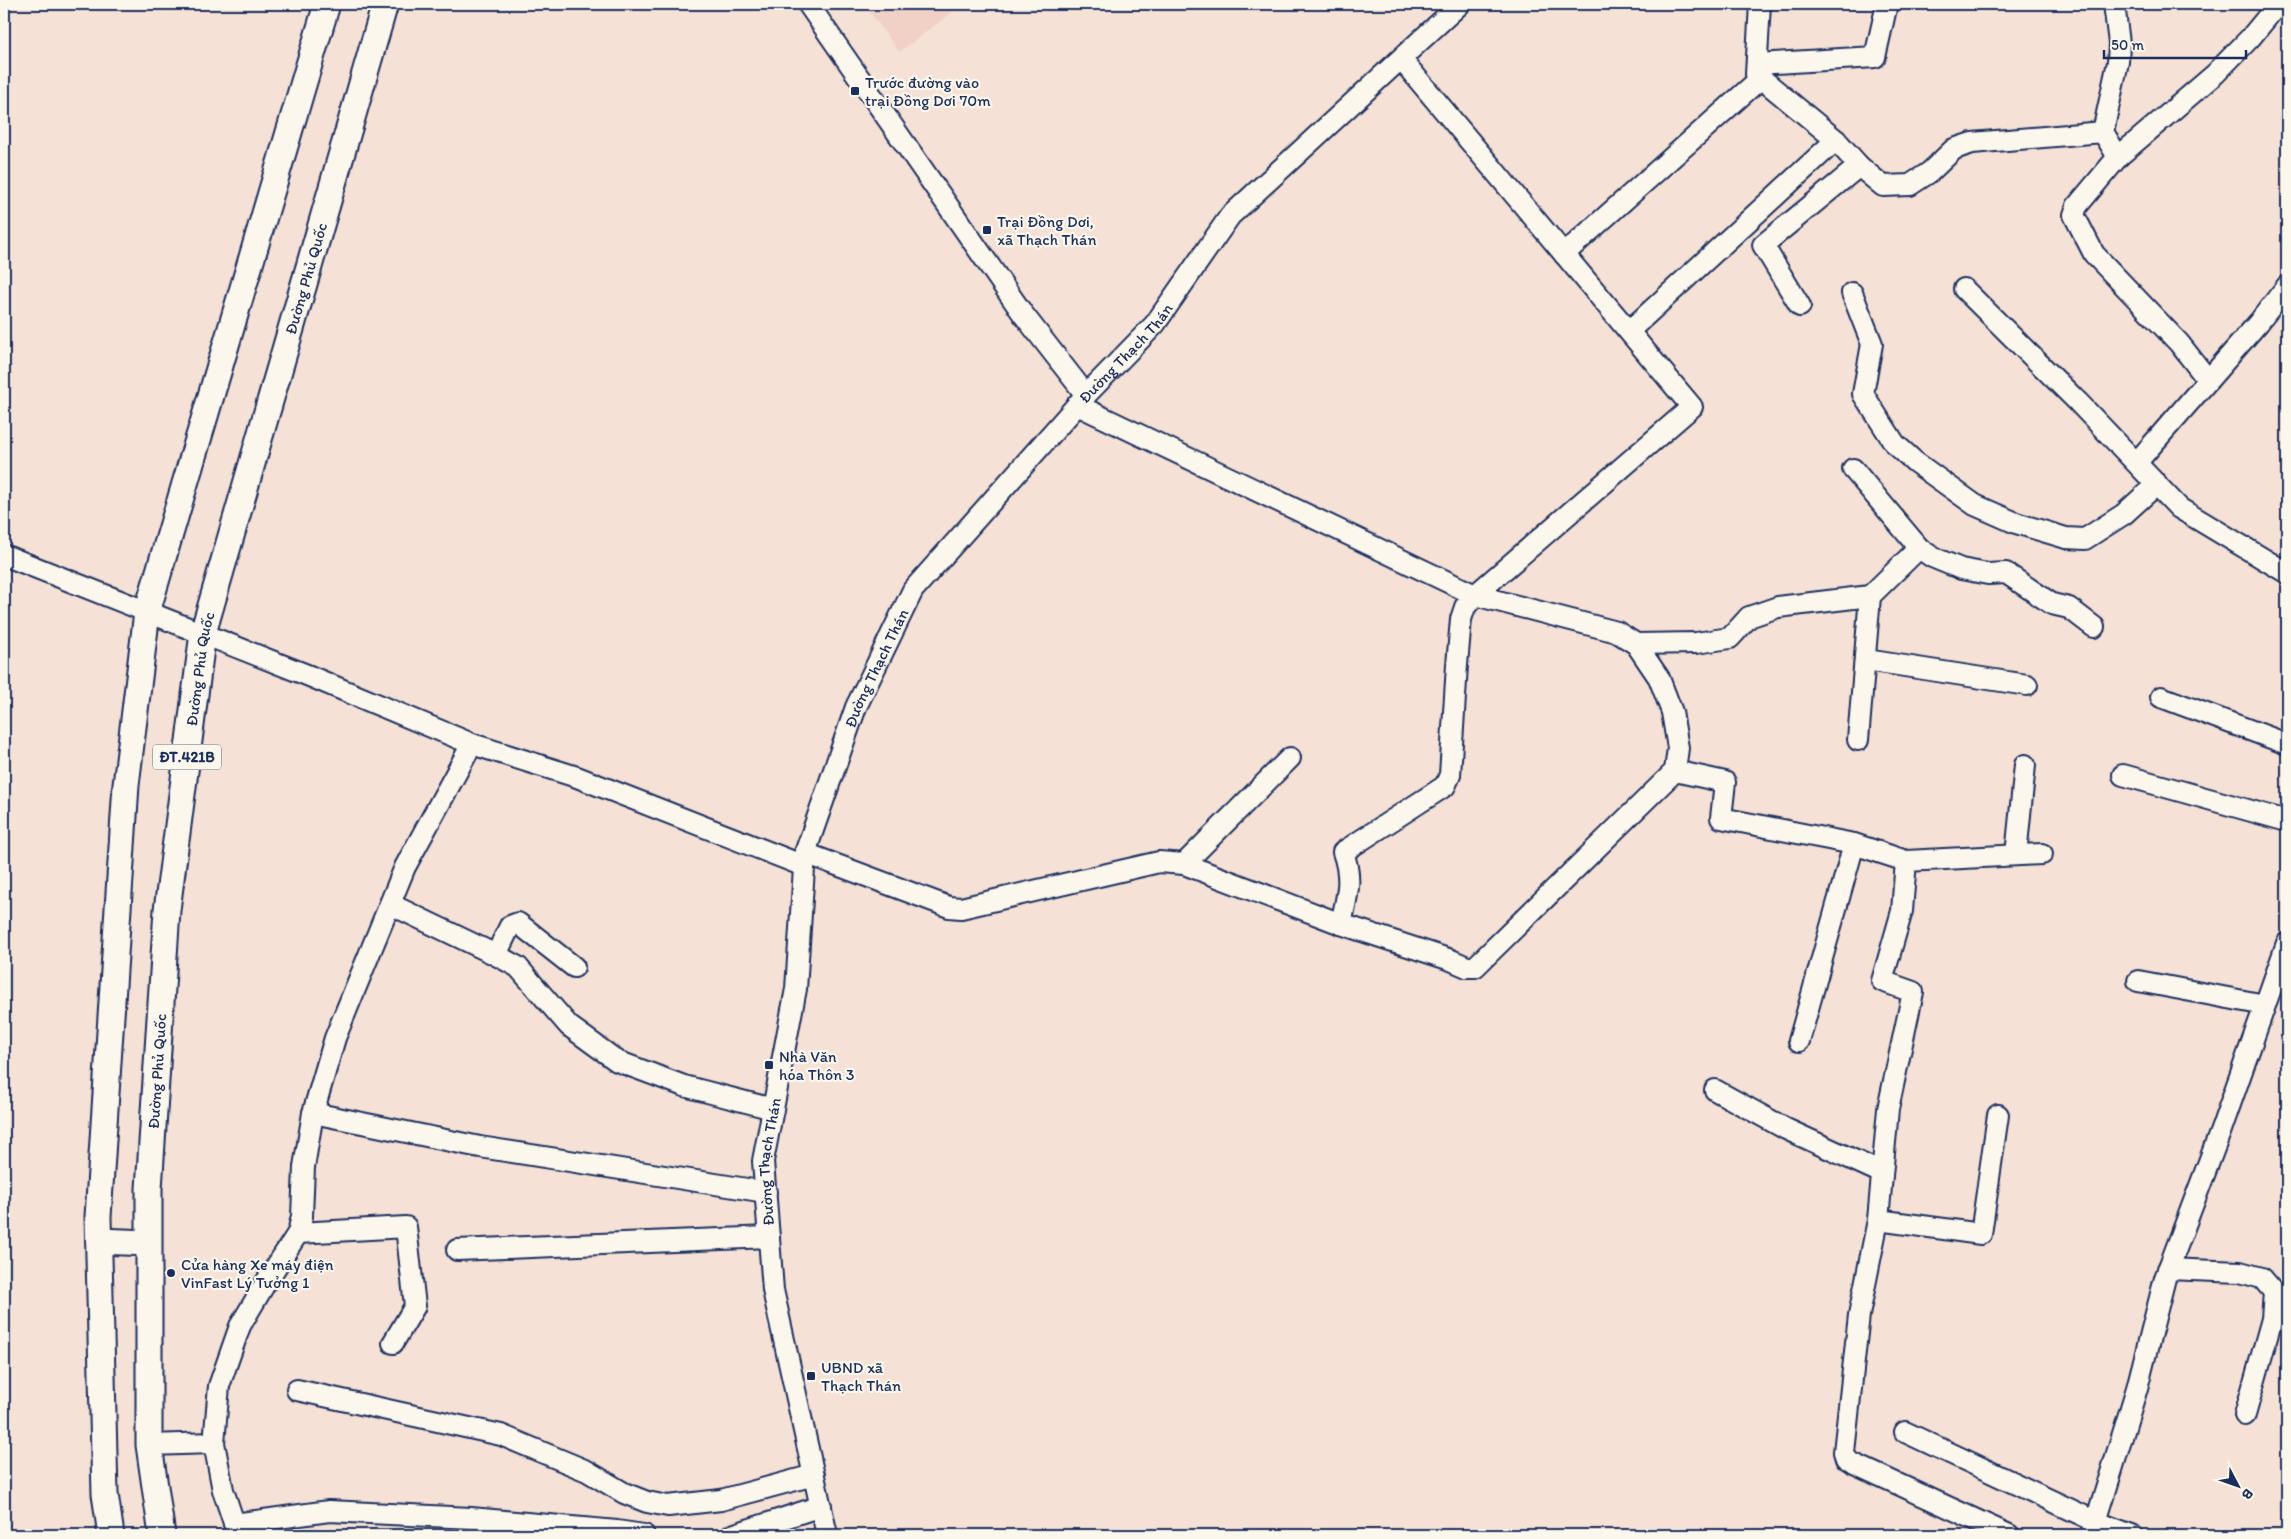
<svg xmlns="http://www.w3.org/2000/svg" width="2291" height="1539" font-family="Itim,sans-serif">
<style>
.built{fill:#f1d1c6}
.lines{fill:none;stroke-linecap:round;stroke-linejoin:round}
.minor-casing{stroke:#1b2f5e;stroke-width:24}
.major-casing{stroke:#1b2f5e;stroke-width:29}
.minor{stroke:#fbf7ec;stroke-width:20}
.major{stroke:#fbf7ec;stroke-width:25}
.poi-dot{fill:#1b2f5e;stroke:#fbf7ec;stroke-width:2}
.labels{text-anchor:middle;stroke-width:4.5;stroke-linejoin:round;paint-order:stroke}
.shield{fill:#fbf7ec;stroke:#5e6b89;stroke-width:1}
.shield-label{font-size:15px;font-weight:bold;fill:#1b2f5e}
.poi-label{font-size:16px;fill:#1b2f5e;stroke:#fbf7ec;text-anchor:start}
.street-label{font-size:16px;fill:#1b2f5e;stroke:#fbf7ec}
</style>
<rect width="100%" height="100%" fill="#f5e1d6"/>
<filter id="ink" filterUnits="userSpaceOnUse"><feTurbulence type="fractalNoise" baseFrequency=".02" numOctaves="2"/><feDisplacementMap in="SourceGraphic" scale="10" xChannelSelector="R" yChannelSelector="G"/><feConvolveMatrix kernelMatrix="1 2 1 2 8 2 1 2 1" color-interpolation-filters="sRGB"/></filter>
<g filter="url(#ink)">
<path class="built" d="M864 4H963L899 52Z"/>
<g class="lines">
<defs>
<g id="minor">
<path d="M808 4 1023 314 1086 395"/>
<path d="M1760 4 1756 74 1836 140 1859 166 1883 186 1910 185 1930 172 1954 149 1972 143 2103 132 2118 157"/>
<path d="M1757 64 1875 57 1887 4"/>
<path d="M2103 132 2118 62 2119 43 2114 4"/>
<path d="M1564 254 1761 78"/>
<path d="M1964 289 2078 402 2179 508 2287 573"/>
<path d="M1852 293 1872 344 1863 394 1895 444 1915 462 1975 505 2016 523 2066 538 2085 539 2124 514 2157 484"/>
<path d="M1800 306 1763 245 1859 166"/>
<path d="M1629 331 1836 140"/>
<path d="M2208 380 2179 343 2094 254 2074 215 2077 206 2118 157 2215 74 2251 37 2278 4"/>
<path d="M2137 462 2259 322 2287 286"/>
<path d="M1853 469 1919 548 1932 557 1961 569 1988 574 2006 573 2052 604 2069 608 2094 627"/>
<path d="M4 555 307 675 472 744 577 777 804 866"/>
<path d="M1870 596 1919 548"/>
<path d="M1636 644 1696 643 1730 638 1749 617 1778 607 1870 596 1858 740"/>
<path d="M1866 660 2027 685"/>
<path d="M2161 697 2287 744"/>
<path d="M1675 771 1725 782 1721 818 1854 844"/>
<path d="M2123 775 2287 821"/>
<path d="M805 853 949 907 961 908 1159 862 1184 864 1341 924 1451 960 1467 967H1475L1675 771 1678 748 1672 712 1659 678 1636 644 1617 632 1475 595 1077 405"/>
<path d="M2016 855 2025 765"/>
<path d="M1184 864 1290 758"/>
<path d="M390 904 496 955 518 967 569 1026 617 1061 684 1086 773 1109"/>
<path d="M1341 924C1347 895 1353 881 1343 852L1445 786 1450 775 1457 665 1461 619 1465 607 1475 595 1692 407 1401 59"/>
<path d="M496 955 510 926 518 923 574 967"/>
<path d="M2138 981 2265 1005"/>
<path d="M1799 1041 1854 844 1906 861"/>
<path d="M1715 1090 1786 1129 1882 1173"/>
<path d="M313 1113 480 1147 766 1192"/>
<path d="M1878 1220 1981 1234 1998 1115"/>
<path d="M298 1233 406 1227 415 1306 393 1343"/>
<path d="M457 1250 769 1237"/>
<path d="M2168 1269 2240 1272 2262 1278 2274 1292 2272 1319 2245 1415"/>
<path d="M297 1390 501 1435 587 1471 624 1493 647 1502 668 1506 721 1500 814 1475"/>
<path d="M1905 1432 2097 1522 2132 1535"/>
<path d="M149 1445 214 1443"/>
<path d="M234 1524 329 1511 471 1518 617 1531 644 1535"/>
<path d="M238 1535 223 1490 214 1443 219 1386 240 1326 266 1282 298 1233 302 1216 304 1167 313 1113 335 1038 405 867 472 744"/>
<path d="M732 1535 821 1506"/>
<path id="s1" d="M827 1535 773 1290 763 1161 796 989 805 853 856 707 913 590 1086 395 1155 324 1230 216 1460 4"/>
<path d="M2009 1535 1852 1463 1846 1459 1844 1452 1859 1315 1878 1220 1888 1109 1913 992 1882 981 1902 911 1906 861 2042 854"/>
<path d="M2092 1535 2137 1388 2165 1278 2221 1130 2287 943"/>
</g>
<g id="major">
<path d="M99 1241 148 1243"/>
<path d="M111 1535 105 1494 98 1217 126 785 147 612 327 4"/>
<path id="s2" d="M162 1535 149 1445V1189L167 910 203 633 385 4"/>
</g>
</defs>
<use href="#minor" class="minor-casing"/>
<use href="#major" class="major-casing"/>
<use href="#minor" class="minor"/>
<use href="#major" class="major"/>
</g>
</g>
<g class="poi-dot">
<rect x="850" y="86" width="10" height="10" rx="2.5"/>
<rect x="982" y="225" width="10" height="10" rx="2.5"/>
<rect x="764" y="1060" width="10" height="10" rx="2.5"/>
<circle cx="171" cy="1273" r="5"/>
<rect x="806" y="1371" width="10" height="10" rx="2.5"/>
</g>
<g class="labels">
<rect class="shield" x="153" y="744.5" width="68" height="25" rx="4"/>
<g class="shield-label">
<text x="187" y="762">ĐT.421B</text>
</g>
<g class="poi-label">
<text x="865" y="88">Trước đường vào<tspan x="865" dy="18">trại Đồng Dơi 70m</tspan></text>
<text x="997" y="227">Trại Đồng Dơi,<tspan x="997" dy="18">xã Thạch Thán</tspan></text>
<text x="779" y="1062">Nhà Văn<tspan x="779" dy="18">hóa Thôn 3</tspan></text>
<text x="181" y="1270">Cửa hàng Xe máy điện<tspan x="181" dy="18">VinFast Lý Tưởng 1</tspan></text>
<text x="821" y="1373">UBND xã<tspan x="821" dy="18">Thạch Thán</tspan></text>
</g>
<g class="street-label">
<text dy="6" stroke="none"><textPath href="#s2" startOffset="1275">Đường Phủ Quốc</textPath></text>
<text dy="6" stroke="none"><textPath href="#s1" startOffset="1295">Đường Thạch Thán</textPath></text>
<text dy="6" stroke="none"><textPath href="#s1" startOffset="890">Đường Thạch Thán</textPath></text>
<text dy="6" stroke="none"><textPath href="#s2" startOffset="870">Đường Phủ Quốc</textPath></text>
<text dy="6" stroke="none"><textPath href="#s2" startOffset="465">Đường Phủ Quốc</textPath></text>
<text dy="6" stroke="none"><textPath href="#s1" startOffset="380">Đường Thạch Thán</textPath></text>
</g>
</g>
<rect width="2291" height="1539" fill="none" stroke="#fbf7ec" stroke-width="20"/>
<rect x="10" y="10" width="2271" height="1519" fill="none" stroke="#1b2f5e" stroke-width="2" filter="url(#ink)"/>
<g transform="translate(2238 1486) rotate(131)" stroke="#fbf7ec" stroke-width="4" paint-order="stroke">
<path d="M0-4L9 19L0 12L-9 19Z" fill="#1b2f5e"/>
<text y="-8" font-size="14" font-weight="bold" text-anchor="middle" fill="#1b2f5e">B</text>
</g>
<path d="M2104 50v8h142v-8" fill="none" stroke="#1b2f5e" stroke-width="2.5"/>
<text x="2111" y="50" font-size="15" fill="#1b2f5e" stroke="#fbf7ec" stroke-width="4" paint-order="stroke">50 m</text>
</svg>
